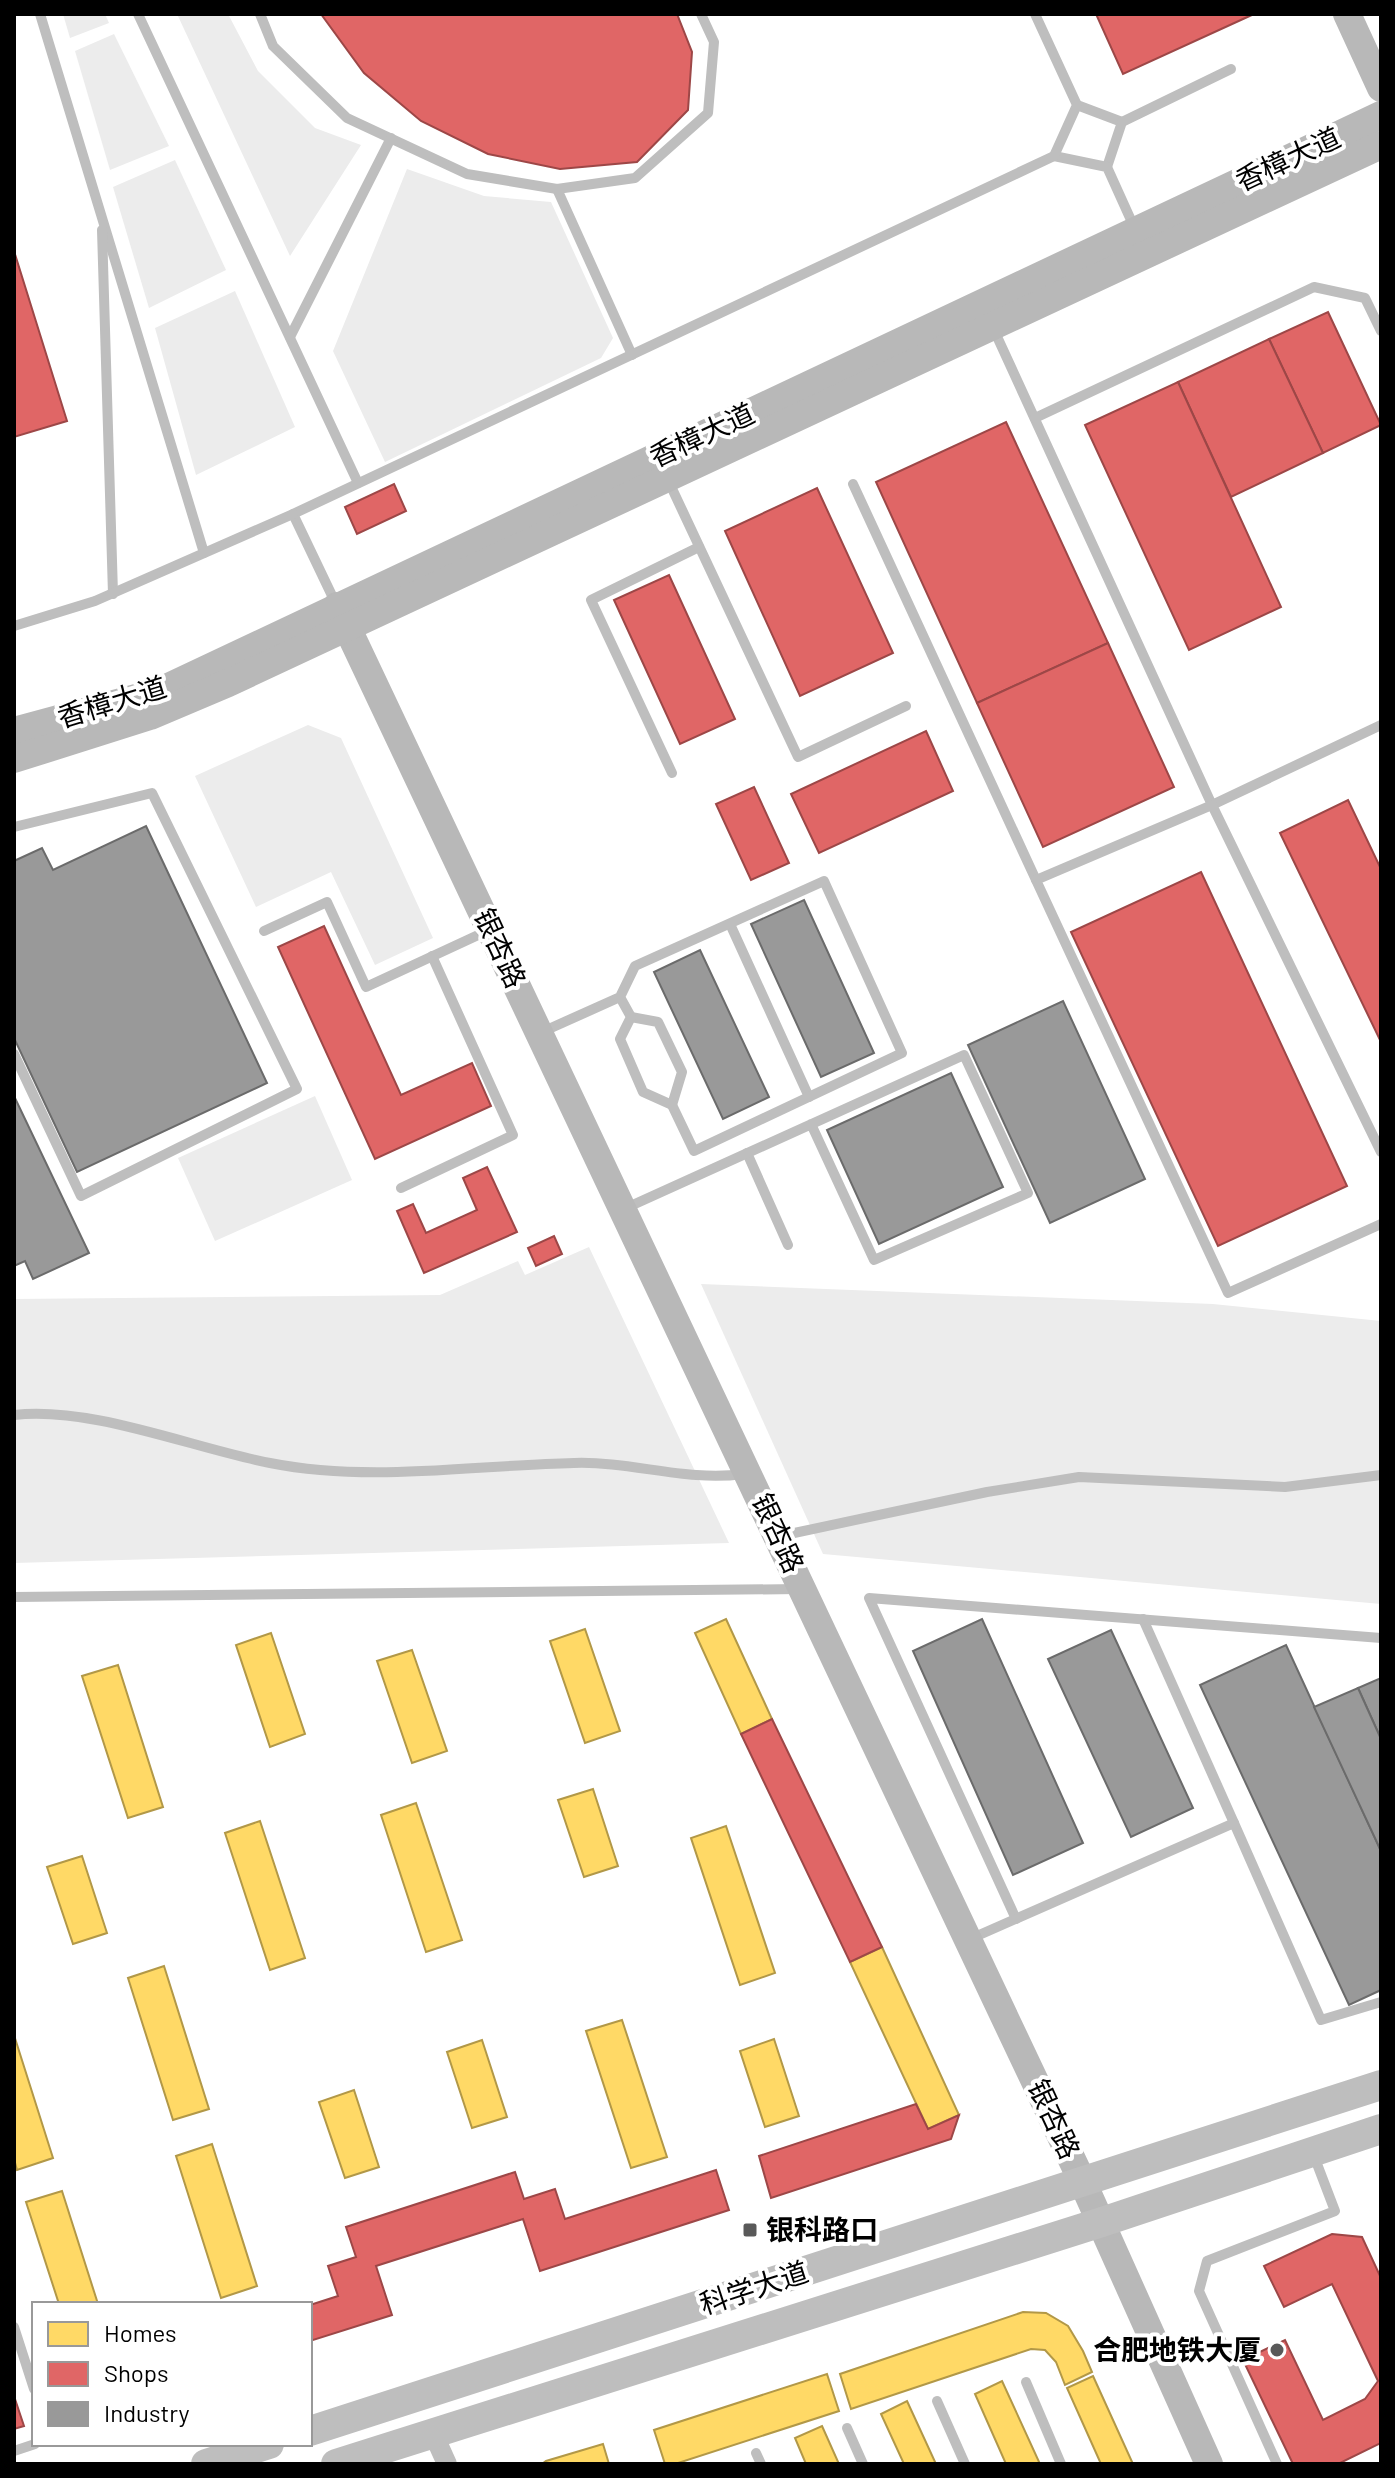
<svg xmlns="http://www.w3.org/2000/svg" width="1395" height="2478" font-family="Barlow,'Noto Sans SC',sans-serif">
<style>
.green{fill:#ececec}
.homes{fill:#ffd966;stroke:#b29847;stroke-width:2}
.shops{fill:#e06666;stroke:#9d4747;stroke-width:2}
.industry{fill:#999;stroke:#6b6b6b;stroke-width:2}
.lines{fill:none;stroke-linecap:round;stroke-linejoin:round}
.lane{stroke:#bebebe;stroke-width:10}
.street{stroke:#bebebe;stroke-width:20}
.secondary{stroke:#b8b8b8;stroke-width:28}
.primary{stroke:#bebebe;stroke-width:30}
.poi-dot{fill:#595959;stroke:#fff;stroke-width:3}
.labels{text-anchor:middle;stroke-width:8;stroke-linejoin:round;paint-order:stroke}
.street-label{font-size:28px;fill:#000;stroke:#fff}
.poi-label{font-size:28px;font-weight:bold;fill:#000;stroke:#fff;text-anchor:start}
</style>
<rect width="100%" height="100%" fill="#fff"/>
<g class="green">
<path d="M63 14H105L109 23 70 38Z"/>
<path d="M177 14H228L258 71 315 128 361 145 290 256Z"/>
<path d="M114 34 169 146 110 170 75 51Z"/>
<path d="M175 160 226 270 149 308 113 187Z"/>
<path d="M407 169 484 196 551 202 613 338 601 358 385 462 333 351Z"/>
<path d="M235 291 295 427 196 475 155 328Z"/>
<path d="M308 725 341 738 433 938 375 965 331 872 256 907 195 776Z"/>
<path d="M315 1096 352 1180 215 1241 178 1158Z"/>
<path d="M589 1247 729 1543 14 1563V1299L440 1295 518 1261 525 1275Z"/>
<path d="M701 1284 1213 1304 1381 1321V1604L823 1554Z"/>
</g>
<g class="homes">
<path d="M726 1619 772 1719 741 1734 695 1633Z"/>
<path d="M585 1629 620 1731 585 1743 550 1641Z"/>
<path d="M271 1633 305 1734 270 1747 236 1645Z"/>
<path d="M412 1650 447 1751 412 1763 377 1661Z"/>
<path d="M118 1665 163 1807 128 1818 82 1676Z"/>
<path d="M593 1789 618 1866 584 1877 558 1800Z"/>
<path d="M416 1803 462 1940 426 1952 381 1815Z"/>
<path d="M260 1821 305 1958 270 1970 225 1833Z"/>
<path d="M726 1826 775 1973 740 1985 691 1838Z"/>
<path d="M82 1856 107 1933 73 1944 47 1867Z"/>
<path d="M882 1947 959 2115 928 2129 850 1962Z"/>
<path d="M164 1966 209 2109 173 2120 128 1978Z"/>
<path d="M622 2020 667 2157 631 2168 586 2031Z"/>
<path d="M14 2035 53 2158 17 2170 14 2159Z"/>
<path d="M774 2039 799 2116 765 2127 740 2051Z"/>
<path d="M482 2040 507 2117 472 2128 447 2052Z"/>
<path d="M354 2090 379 2167 345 2178 319 2102Z"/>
<path d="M212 2144 257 2286 221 2298 176 2156Z"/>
<path d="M62 2191 98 2304H59L26 2202Z"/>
<path d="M1023 2312 1046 2313 1068 2326 1083 2351 1092 2372 1065 2385 1056 2362 1045 2350 1031 2349 851 2409 840 2374Z"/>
<path d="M827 2374 839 2411 675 2464H665L654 2430Z"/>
<path d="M1093 2376 1133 2464H1101L1067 2388Z"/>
<path d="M1002 2381 1040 2464H1006L975 2394Z"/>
<path d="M907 2401 936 2464H904L881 2414Z"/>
<path d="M822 2426 839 2464H806L795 2438Z"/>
<path d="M603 2444 609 2464H542L546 2461Z"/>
</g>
<g class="shops">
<path d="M321 14H677L692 52 688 110 637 162 560 169 488 154 421 121 364 73Z"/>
<path d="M1096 14H1254L1123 74Z"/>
<path d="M14 251 67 421 14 437Z"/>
<path d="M1328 312 1381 425 1323 453 1269 339Z"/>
<path d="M1269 339 1323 453 1231 497 1178 382Z"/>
<path d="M1178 382 1281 607 1189 650 1085 425Z"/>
<path d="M1006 422 1108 643 977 703 876 482Z"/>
<path d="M394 484 406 511 357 534 345 507Z"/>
<path d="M817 488 893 653 800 696 725 531Z"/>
<path d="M669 575 735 719 680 744 614 600Z"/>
<path d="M1108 643 1174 787 1043 847 977 703Z"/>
<path d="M926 731 953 791 819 853 791 794Z"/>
<path d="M754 787 789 863 751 880 716 804Z"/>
<path d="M1348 800 1381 869V1042L1280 833Z"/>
<path d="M1201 872 1347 1186 1218 1246 1071 932Z"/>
<path d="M324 926 401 1095 472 1063 491 1106 375 1159 278 947Z"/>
<path d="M487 1167 517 1232 424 1273 397 1211 413 1204 426 1233 477 1210 463 1178Z"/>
<path d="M554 1236 562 1254 536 1266 528 1248Z"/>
<path d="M772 1719 882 1947 850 1962 741 1734Z"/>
<path d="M916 2104 928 2129 959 2115 951 2139 771 2198 759 2156Z"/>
<path d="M716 2170 729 2210 540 2271 523 2219 376 2266 392 2315 310 2341V2305L338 2296 328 2266 356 2257 346 2227 515 2172 524 2199 555 2189 565 2219Z"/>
<path d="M1332 2234 1362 2237 1381 2278V2443L1338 2464H1293L1243 2360 1285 2340 1323 2420 1365 2399 1378 2381 1332 2284 1284 2307 1264 2266Z"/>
<path d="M14 2396 24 2426 14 2429Z"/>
</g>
<g class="industry">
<path d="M146 826 267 1083 77 1172 14 1038V861L42 848 53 870Z"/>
<path d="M804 900 874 1053 821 1077 751 924Z"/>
<path d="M700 950 769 1097 723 1119 654 972Z"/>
<path d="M1063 1001 1145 1179 1050 1223 968 1045Z"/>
<path d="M951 1073 1003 1187 879 1244 827 1130Z"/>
<path d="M14 1096 89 1253 33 1279 25 1261 14 1266Z"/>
<path d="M982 1619 1083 1843 1013 1875 913 1651Z"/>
<path d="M1111 1630 1193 1808 1131 1837 1048 1659Z"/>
<path d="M1286 1645 1381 1851V1990L1349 2005 1200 1685Z"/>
<path d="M1381 1678V1739L1358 1688Z"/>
<path d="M1358 1688 1381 1739V1851L1314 1707Z"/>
</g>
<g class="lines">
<g class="lane">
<path d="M40 14 204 553"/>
<path d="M138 14 358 483"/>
<path d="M260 14 273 46 347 118 467 174 557 189 635 178 708 113 714 42 701 14"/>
<path d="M1077 105 1122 122 1107 167"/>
<path d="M1122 122 1231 69"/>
<path d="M1054 156 1107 167 1135 229"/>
<path d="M557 189 632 355"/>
<path d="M102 230 113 594"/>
<path d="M994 330 1212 805 1381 725"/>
<path d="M290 337 391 138"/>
<path d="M1035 418 1314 287 1365 298 1381 331"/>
<path d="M668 480 798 757 906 706"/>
<path d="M853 484 1036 880"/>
<path d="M336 604 293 514 1054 156 1077 105 1035 14"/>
<path d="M14 626 95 601 293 514"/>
<path d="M672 773 591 600 699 547"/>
<path d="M14 827 152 793 297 1089 81 1196 14 1054"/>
<path d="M730 924 809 1097"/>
<path d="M264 931 327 902 366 987 489 930"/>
<path d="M631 1017 658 1022 682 1072 672 1105"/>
<path d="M542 1032 620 997 635 966 824 881 902 1053 694 1151 672 1105 643 1092 620 1039 631 1017 620 997"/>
<path d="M1381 1152 1212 805 1036 880 1228 1293 1381 1224"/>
<path d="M747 1153 788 1245"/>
<path d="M401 1188 513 1135 432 956"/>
<path d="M626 1208 964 1055 1028 1193 874 1260 811 1124"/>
<path d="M14 1415C92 1406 192 1448 270 1463 371 1483 473 1465 574 1463 631 1461 687 1482 743 1474"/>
<path d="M780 1536 987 1492 1079 1477 1285 1487 1381 1475"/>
<path d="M14 1597 799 1589"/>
<path d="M1143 1619 1234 1823"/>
<path d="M1016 1919 869 1598 1381 1638"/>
<path d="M970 1939 1234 1823 1321 2020 1381 2002"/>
<path d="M14 2327 34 2389"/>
<path d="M1026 2382 1061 2464"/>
<path d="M937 2401 965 2464"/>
<path d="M847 2428 863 2464"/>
<path d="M14 2451 35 2444"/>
<path d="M756 2453 761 2464"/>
<path d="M1277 2464 1199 2291 1207 2261 1335 2211 1314 2156"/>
</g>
<path class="street" d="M433 2433 447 2464"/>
<g class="secondary">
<path d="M1347 14 1381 88"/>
<path d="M337 606 1083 2183 1209 2464"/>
<path d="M14 731 158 692 1381 115"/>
<path d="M14 759 150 716 228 683 1381 145"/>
</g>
<g class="primary">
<path d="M310 2431 1381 2085"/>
<path d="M206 2464 269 2444"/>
<path d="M336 2464 1102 2222 1381 2129"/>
</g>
</g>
<g class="poi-dot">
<rect x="742" y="2222" width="16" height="16" rx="4"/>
<circle cx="1277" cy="2350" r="8"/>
</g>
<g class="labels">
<g class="street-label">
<text transform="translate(1288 159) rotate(-25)" y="10">香樟大道</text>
<text transform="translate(702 435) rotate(-25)" y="10">香樟大道</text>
<text transform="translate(112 702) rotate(-17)" y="10">香樟大道</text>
<text transform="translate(500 948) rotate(65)" y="10">银杏路</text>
<text transform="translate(778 1533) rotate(65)" y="10">银杏路</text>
<text transform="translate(1054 2119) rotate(65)" y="10">银杏路</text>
<text transform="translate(754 2288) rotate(-18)" y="10">科学大道</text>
</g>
<g class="poi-label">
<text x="766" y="2240">银科路口</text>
<text x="1261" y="2360" text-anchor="end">合肥地铁大厦</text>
</g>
</g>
<rect width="1395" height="2478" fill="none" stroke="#000000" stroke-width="32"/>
<rect x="32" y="2302" width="280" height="144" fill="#ffffff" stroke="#999999" stroke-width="2"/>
<rect x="48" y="2322" width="40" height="24" fill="#ffd966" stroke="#999999" stroke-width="2"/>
<text x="104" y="2342" font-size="24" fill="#000000">Homes</text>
<rect x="48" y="2362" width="40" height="24" fill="#e06666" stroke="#999999" stroke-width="2"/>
<text x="104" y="2382" font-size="24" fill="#000000">Shops</text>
<rect x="48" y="2402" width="40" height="24" fill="#999999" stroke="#999999" stroke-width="2"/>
<text x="104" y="2422" font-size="24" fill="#000000">Industry</text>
</svg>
